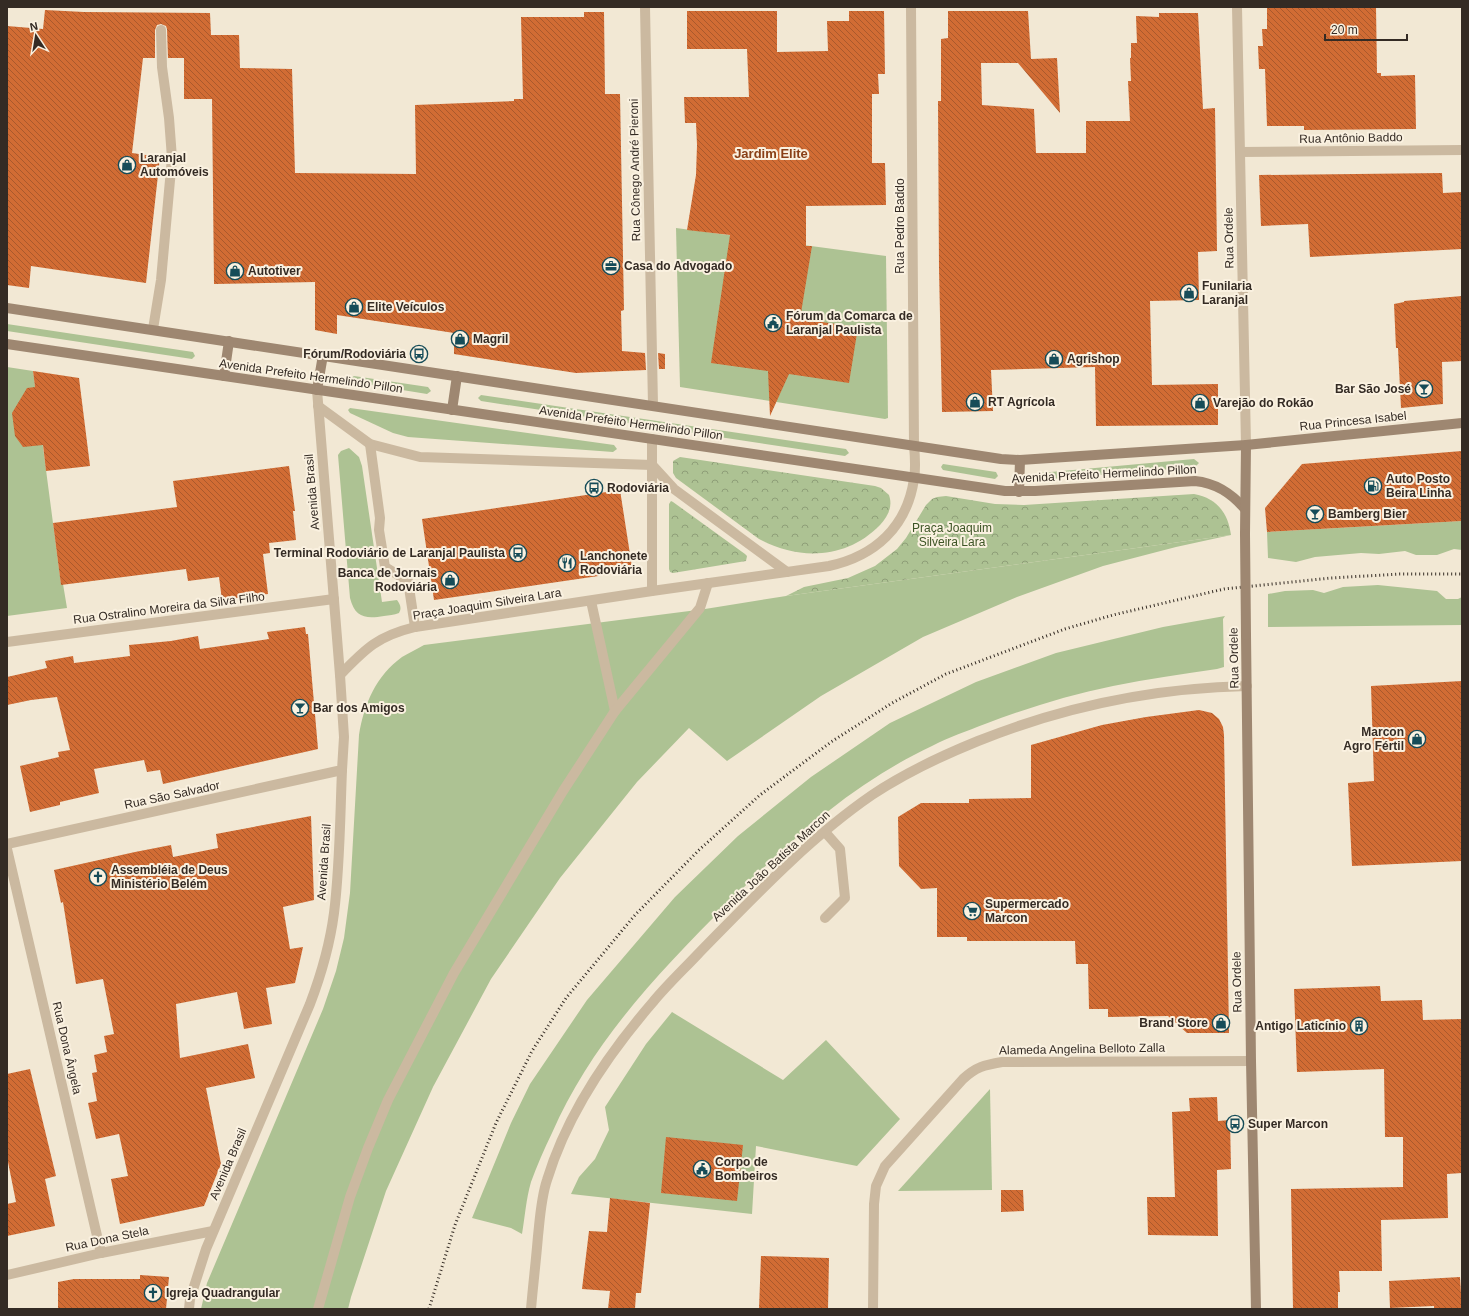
<svg xmlns="http://www.w3.org/2000/svg" width="1469" height="1316" font-family="Arial,sans-serif">
<style>
.grass{fill:#adc293}
.forest{fill:url(#forest-crowns)}
.building{fill:url(#building-back-hatch)}
.lines{fill:none;stroke-linecap:round;stroke-linejoin:round}
.service{stroke:#cbb9a0;stroke-width:10}
.minor{stroke:#cbb9a0;stroke-width:10}
.tertiary{stroke:#cbb9a0;stroke-width:10}
.secondary{stroke:#9e8771;stroke-width:10}
.rail{stroke:#342b24;stroke-width:3;stroke-dasharray:1 3;stroke-linecap:butt}
.secondary-bridge{stroke:#9e8771;stroke-width:10}
.labels{text-anchor:middle;stroke-width:4;stroke-linejoin:round;paint-order:stroke}
.street-label{font-size:12px;fill:#342b24;stroke:#faf1e0}
.poi-label{font-size:12px;font-weight:bold;fill:#342b24;stroke:#faf1e0;text-anchor:start}
.park-label{font-size:12px;fill:#3d5425;stroke:#faf1e0}
.neighbourhood-label{font-size:13px;font-weight:bold;fill:#893f16;stroke:#faf1e0}
</style>
<defs>
<pattern id="forest-crowns" width="20" height="18" patternUnits="userSpaceOnUse"><rect width="20" height="18" fill="#adc293"/><path d="M2 6a3 3 0 1 1 6 0M12 15a3 3 0 1 1 6 0" fill="none" stroke="#8e9e78"/></pattern>
<pattern id="building-back-hatch" width="6" height="6" patternUnits="userSpaceOnUse"><rect width="6" height="6" fill="#d16c34"/><path d="M-1 5l2 2M0 0l6 6M5-1l2 2" fill="none" stroke="#aa592c"/></pattern>
</defs>
<rect width="100%" height="100%" fill="#f2e8d4"/>
<g class="grass">
<path d="M676 228 886 256 888 418 885 419 680 387Z"/>
<path d="M7 324 193 352 195 356 192 359 7 331Z"/>
<path d="M7 367 33 371 61 584H63L67 608 7 616Z"/>
<path d="M354 376 428 387 431 391 427 394 353 382 351 378Z"/>
<path d="M481 395 846 449 849 453 845 456 481 401 478 398Z"/>
<path d="M350 408 614 445 617 449 613 452 408 437 393 433 350 413 348 410Z"/>
<path d="M349 448 359 457 362 466 382 602 397 600C400 604 402 608 399 613 394 615 389 615 384 616 366 619 355 618 350 598L338 455 341 451Z"/>
<path d="M1194 459 1199 463 1195 467 1041 480 1038 476 1040 473Z"/>
<path d="M943 464 996 472 998 476 995 479 943 470 941 467Z"/>
<path d="M1462 521V550L1454 549 1437 555H1416L1405 551 1379 554 1361 553 1315 557 1296 562 1268 558 1267 532Z"/>
<path d="M1231 535 1176 547 1103 566 1017 597 923 637 821 696 727 761 689 728 637 782 560 878 491 979 433 1087 386 1191 351 1297 348 1309H201L207 1283 323 1009 336 971 344 938 350 893 359 735C364 704 376 676 402 657 409 653 417 649 424 645L705 609 786 596Z"/>
<path d="M1378 585 1437 591 1446 599H1458L1462 597V625L1268 627V594L1285 591 1313 590 1324 593 1343 587Z"/>
<path d="M1225 616 1223 619 1224 667 1217 669C1183 674 1148 679 1113 686 1069 695 1027 708 985 724 967 731 949 737 932 746 853 783 789 841 728 903 658 973 592 1042 552 1133 544 1149 537 1166 531 1182 526 1199 525 1217 522 1234L511 1228 472 1218 511 1123 530 1084 587 1000 675 897 738 836 811 777 890 723 976 682 1056 653 1163 627Z"/>
<path d="M672 1012 783 1080 826 1040 900 1119 857 1166 756 1146 752 1214 571 1194 579 1177 595 1159 609 1130 605 1107 646 1044Z"/>
<path d="M990 1089 992 1190 898 1191Z"/>
</g>
<g class="forest">
<path d="M680 457 875 486 881 488 889 495C893 507 888 516 880 525 847 559 799 561 759 539L676 478 673 473V461Z"/>
<path d="M1194 494C1216 498 1228 512 1231 535L786 596 804 587 848 578 875 566 897 549 906 538 926 505 932 499 937 497 946 496 995 504 1024 505Z"/>
<path d="M671 501 673 502 745 554 747 556 746 561 673 573 670 572 669 569V504Z"/>
</g>
<g class="building">
<path d="M1267 7H1376L1377 73H1381V76L1415 75 1416 129 1304 130V126H1267L1265 69H1259L1258 46H1263L1262 29H1267Z"/>
<path d="M45 10 84 12 210 13 211 35H239L240 68 292 69 295 173 416 174 415 105 514 101V99H523L521 17H584V12H604L605 94H620L624 310 621 311 622 351 645 353 646 370 576 373 454 354V333L337 315V334L315 330V282L214 284 212 99H184V58H168L167 29 166 26 161 24 157 25 155 30V58H143L132 153 160 157 146 283 31 266 29 288 7 285V26L43 29Z"/>
<path d="M687 11H777V52L828 51 827 21H849V11H884L885 74H878L879 94H872V163H885L886 205 806 206V246H812L800 319 858 327 849 383 789 374 770 416 768 371 711 363 730 235 687 230 696 175 697 145 696 123H685L684 97H749L747 49H687Z"/>
<path d="M948 11H1028L1031 59 1057 58 1060 113 1018 63H981L982 105 1034 109 1036 153H1086V121H1130L1128 81H1131L1130 58H1131V43H1137L1136 16 1159 17V13H1198L1203 109 1215 108 1217 251 1198 252 1199 300 1150 301 1152 385 1218 384V425L1096 426 1095 367 991 370 993 411 942 412 939 268 938 101H941V39L948 38Z"/>
<path d="M1442 173 1443 193 1462 192V249L1310 257 1308 224 1261 226 1259 175Z"/>
<path d="M1462 296V361L1442 362 1443 404 1401 408 1398 348H1396L1394 304 1404 302V301Z"/>
<path d="M658 353 665 354V369H659Z"/>
<path d="M33 371 79 378 90 466 46 471 43 445 23 447 15 436 12 413 27 388 35 387Z"/>
<path d="M1462 451V521L1267 532 1265 508 1302 464Z"/>
<path d="M289 466 295 511H293L296 540 269 543 270 553 263 554 268 594 222 600 219 577 188 581 186 569 61 585 53 523 177 507 173 481Z"/>
<path d="M620 490 632 567 611 570 612 574 434 600 422 519Z"/>
<path d="M305 627 306 634H308L318 749 163 784 160 770 147 772 144 760 94 769 99 793 60 802V805L30 812 20 766 59 757 58 752 70 750 57 697 31 700 7 705V677L47 668 45 661 73 656 74 663 130 656 129 645 171 641 198 636 200 649 269 639 267 632Z"/>
<path d="M1462 681V861L1352 866 1348 783 1374 781 1371 686Z"/>
<path d="M1199 710 1212 713 1219 719 1223 727 1224 735 1229 1033H1187L1168 1016 1108 1017V1009H1089L1088 964H1076L1075 941H967V937H937V888L921 889 899 866 898 817 921 803H969V799L1031 798V745L1102 725 1146 717Z"/>
<path d="M311 816 314 900 283 907 290 949 303 947 295 983 266 988 272 1024 244 1029 237 992 176 1004 180 1058 248 1044 255 1078 206 1088 221 1164 204 1206 120 1224 111 1179 128 1176 119 1134 96 1139 88 1103 97 1101 92 1073 97 1072 94 1055 107 1052 104 1036 114 1034 103 979 76 984 63 902 61 903 54 870 135 852 171 845 173 857 218 848 216 834Z"/>
<path d="M1380 986 1381 1001 1422 1000 1423 1020 1462 1019V1173L1447 1174 1448 1218 1381 1220 1382 1271H1339L1340 1292H1338V1308L1293 1309 1291 1189 1403 1187V1137H1385L1384 1069 1297 1072 1294 989Z"/>
<path d="M30 1069 56 1176 45 1179 55 1226 7 1236V1204L16 1202 7 1157V1074Z"/>
<path d="M1217 1097 1218 1121 1230 1120 1231 1169 1217 1170 1218 1236 1148 1235 1147 1197H1175L1172 1112 1190 1111 1189 1098Z"/>
<path d="M666 1137 743 1145 737 1201 661 1193Z"/>
<path d="M1001 1190H1023L1024 1211 1001 1212Z"/>
<path d="M610 1198 650 1203 641 1293H636L635 1309H608L610 1291 582 1289 589 1231 607 1232Z"/>
<path d="M761 1256 829 1258 828 1309H759Z"/>
<path d="M140 1275 169 1277 166 1309H58V1282L74 1279H140Z"/>
<path d="M1460 1277 1462 1309H1434V1306L1390 1308 1389 1281Z"/>
</g>
<g class="lines">
<g class="service">
<path d="M153 329 161 280 172 158 169 118 162 67 161 30"/>
<path d="M318 406 370 444 420 457 652 465"/>
<path d="M370 444 380 518 379 530 385 567 408 581 415 627"/>
<path d="M825 918 845 898 840 849 825 832"/>
</g>
<g class="minor">
<path d="M645 7 653 405"/>
<path d="M911 7 914 445"/>
<path d="M1240 152 1462 150"/>
<path d="M317 390 340 675"/>
<path d="M652 465 674 489 787 572"/>
<path d="M652 591V439"/>
<path d="M591 601 615 711"/>
<path d="M7 642 334 599"/>
<path d="M7 849 101 1253"/>
<path d="M7 1275 101 1253 213 1231"/>
<path d="M189 1309 190 1299 206 1249 310 1004C321 975 330 944 334 913 340 866 340 818 342 770"/>
<path d="M318 1309 350 1197 368 1148 388 1100 454 973 563 791 615 711 700 608 708 583"/>
<path d="M873 1309 874 1204 876 1186 885 1166 963 1079C976 1067 984 1065 1002 1062L1251 1061"/>
</g>
<g class="tertiary">
<path d="M1237 7 1246 445"/>
<path d="M7 844 342 770 344 737 340 675C366 648 378 636 415 627L652 591 829 566C875 556 907 527 914 479 916 468 915 456 914 445"/>
<path d="M531 1309C533 1285 536 1261 538 1236 540 1218 541 1198 547 1180 567 1114 608 1054 653 1002 667 985 684 969 699 953 753 898 808 839 872 795 905 773 941 756 978 741 1065 706 1153 688 1247 686"/>
</g>
<g class="secondary">
<path d="M7 308 1001 459 1020 460 1246 445 1462 423"/>
<path d="M7 344 1005 491H1035L1195 481C1216 483 1231 493 1245 509"/>
<path d="M224 376 229 341"/>
<path d="M317 390 323 355"/>
<path d="M452 410 457 376"/>
<path d="M1019 492 1020 460"/>
<path d="M1245 534 1246 445"/>
<path d="M1246 635 1251 1061 1256 1309"/>
</g>
<path class="rail" d="M429 1309 455 1225 496 1123 532 1051 566 998 635 915 699 850 760 795 831 742 892 703 946 674 1065 629 1113 615 1224 589 1331 578 1400 574H1462"/>
<path class="secondary-bridge" d="M1245 534 1246 635"/>
</g>
<defs>
<symbol id="shop-ring" viewBox="-11 -11 22 22"><circle r="9.5" fill="#faf1e0" stroke="#164c58" stroke-width="1.5"/><path d="M-5-2.5h2.3a2.7 3.5 0 0 1 5.4 0H5L5.5 6h-11ZM-1.5-2.5h3a1.5 2.3 0 0 0-3 0Z" fill="#164c58"/></symbol>
<symbol id="office-ring" viewBox="-11 -11 22 22"><circle r="9.5" fill="#faf1e0" stroke="#164c58" stroke-width="1.5"/><path d="M-6-3h4V-5.5h4V-3h4V5H-6ZM-1-4.5V-3h2v-1.5ZM-6 0V1H6V0Z" fill="#164c58"/></symbol>
<symbol id="civic-ring" viewBox="-11 -11 22 22"><circle r="9.5" fill="#faf1e0" stroke="#164c58" stroke-width="1.5"/><path d="M-.6-6.5H3V-4.5H.6V-3L4-1V1h2V6H-6V1h2V-1L-.6-3ZM-1.2 2.5V6h2.4V2.5Z" fill="#164c58"/></symbol>
<symbol id="bus-ring" viewBox="-11 -11 22 22"><circle r="9.5" fill="#faf1e0" stroke="#164c58" stroke-width="1.5"/><path d="M-5-6H5V4H4V6H2V4H-2V6H-4V4H-5ZM-3.5-4V0h7V-4ZM-3.5 1.2v1.5H-2V1.2ZM2 1.2v1.5H3.5V1.2Z" fill="#164c58"/></symbol>
<symbol id="bar-ring" viewBox="-11 -11 22 22"><circle r="9.5" fill="#faf1e0" stroke="#164c58" stroke-width="1.5"/><path d="M-6-5H6L.8 .8V4.5H3.5V6h-7V4.5H-.8V.8Z" fill="#164c58"/></symbol>
<symbol id="fuel-ring" viewBox="-11 -11 22 22"><circle r="9.5" fill="#faf1e0" stroke="#164c58" stroke-width="1.5"/><path d="M-5.5-6h7V0h2V4h1.3V-2.5L3-4.5l.8-.8L6-3V5H2.5V1h-1V6h-7ZM-4.2-4.7v3.2H.2V-4.7Z" fill="#164c58"/></symbol>
<symbol id="restaurant-ring" viewBox="-11 -11 22 22"><circle r="9.5" fill="#faf1e0" stroke="#164c58" stroke-width="1.5"/><path d="M-5-6h1v4h1v-4h1v4h1v-4h1v5L-1.5 .5V6h-2V.5L-5-1ZM5-6V6H3V1.5H1.5Q1.5-4 5-6Z" fill="#164c58"/></symbol>
<symbol id="church-ring" viewBox="-11 -11 22 22"><circle r="9.5" fill="#faf1e0" stroke="#164c58" stroke-width="1.5"/><path d="M-1.2-6h2.4v3.5h3.3v2.4h-3.3V6h-2.4V-.1h-3.3v-2.4h3.3Z" fill="#164c58"/></symbol>
<symbol id="supermarket-ring" viewBox="-11 -11 22 22"><circle r="9.5" fill="#faf1e0" stroke="#164c58" stroke-width="1.5"/><path d="M-6-5.5h2.5l.6 2H6L4.5 2H-2.5L-4.4-4H-6ZM-1.5 3.2a1.3 1.3 0 1 0 .1 0ZM3 3.2a1.3 1.3 0 1 0 .1 0Z" fill="#164c58"/></symbol>
<symbol id="building-ring" viewBox="-11 -11 22 22"><circle r="9.5" fill="#faf1e0" stroke="#164c58" stroke-width="1.5"/><path d="M-4-6H4V6H1V3H-1V6H-4ZM-2.5-4.3h1.7v1.8h-1.7ZM.8-4.3h1.7v1.8H.8ZM-2.5-1h1.7V.8h-1.7ZM.8-1h1.7V.8H.8Z" fill="#164c58"/></symbol>
</defs>
<g fill-rule="evenodd">
<use href="#shop-ring" x="117" y="155" width="20" height="20"/>
<use href="#office-ring" x="601" y="256" width="20" height="20"/>
<use href="#shop-ring" x="225" y="261" width="20" height="20"/>
<use href="#shop-ring" x="1179" y="283" width="20" height="20"/>
<use href="#shop-ring" x="344" y="297" width="20" height="20"/>
<use href="#civic-ring" x="763" y="313" width="20" height="20"/>
<use href="#shop-ring" x="450" y="329" width="20" height="20"/>
<use href="#bus-ring" x="409" y="344" width="20" height="20"/>
<use href="#shop-ring" x="1044" y="349" width="20" height="20"/>
<use href="#bar-ring" x="1414" y="379" width="20" height="20"/>
<use href="#shop-ring" x="965" y="392" width="20" height="20"/>
<use href="#shop-ring" x="1190" y="393" width="20" height="20"/>
<use href="#fuel-ring" x="1363" y="476" width="20" height="20"/>
<use href="#bus-ring" x="584" y="478" width="20" height="20"/>
<use href="#bar-ring" x="1305" y="504" width="20" height="20"/>
<use href="#bus-ring" x="508" y="543" width="20" height="20"/>
<use href="#restaurant-ring" x="557" y="553" width="20" height="20"/>
<use href="#shop-ring" x="440" y="570" width="20" height="20"/>
<use href="#bar-ring" x="290" y="698" width="20" height="20"/>
<use href="#shop-ring" x="1407" y="729" width="20" height="20"/>
<use href="#church-ring" x="88" y="867" width="20" height="20"/>
<use href="#supermarket-ring" x="962" y="901" width="20" height="20"/>
<use href="#shop-ring" x="1211" y="1013" width="20" height="20"/>
<use href="#building-ring" x="1349" y="1016" width="20" height="20"/>
<use href="#bus-ring" x="1225" y="1114" width="20" height="20"/>
<use href="#civic-ring" x="692" y="1159" width="20" height="20"/>
<use href="#church-ring" x="143" y="1283" width="20" height="20"/>
</g>
<g class="labels">
<g class="street-label">
<text transform="translate(1351 138) rotate(-1)" y="4">Rua Antônio Baddo</text>
<text transform="translate(635 170) rotate(-91)" y="4">Rua Cônego André Pieroni</text>
<text transform="translate(900 226) rotate(-90)" y="4">Rua Pedro Baddo</text>
<text transform="translate(1229 238) rotate(-91)" y="4">Rua Ordele</text>
<text transform="translate(311 376) rotate(8)" y="4">Avenida Prefeito Hermelindo Pillon</text>
<text transform="translate(1353 421) rotate(-6)" y="4">Rua Princesa Isabel</text>
<text transform="translate(631 423) rotate(8)" y="4">Avenida Prefeito Hermelindo Pillon</text>
<text transform="translate(1104 474) rotate(-3)" y="4">Avenida Prefeito Hermelindo Pillon</text>
<text transform="translate(312 492) rotate(-95)" y="4">Avenida Brasil</text>
<text transform="translate(487 604) rotate(-9)" y="4">Praça Joaquim Silveira Lara</text>
<text transform="translate(169 608) rotate(-7)" y="4">Rua Ostralino Moreira da Silva Filho</text>
<text transform="translate(1234 658) rotate(-91)" y="4">Rua Ordele</text>
<text transform="translate(172 795) rotate(-12)" y="4">Rua São Salvador</text>
<text transform="translate(324 862) rotate(-86)" y="4">Avenida Brasil</text>
<text transform="translate(771 866) rotate(-43)" y="4">Avenida João Batista Marcon</text>
<text transform="translate(1237 982) rotate(-91)" y="4">Rua Ordele</text>
<text transform="translate(67 1048) rotate(77)" y="4">Rua Dona Ângela</text>
<text transform="translate(1082 1049) rotate(-1)" y="4">Alameda Angelina Belloto Zalla</text>
<text transform="translate(228 1164) rotate(-67)" y="4">Avenida Brasil</text>
<text transform="translate(107 1239) rotate(-12)" y="4">Rua Dona Stela</text>
</g>
<g class="poi-label">
<text x="140" y="162">Laranjal<tspan x="140" dy="14">Automóveis</tspan></text>
<text x="624" y="270">Casa do Advogado</text>
<text x="248" y="275">Autotiver</text>
<text x="1202" y="290">Funilaria<tspan x="1202" dy="14">Laranjal</tspan></text>
<text x="367" y="311">Elite Veículos</text>
<text x="786" y="320">Fórum da Comarca de<tspan x="786" dy="14">Laranjal Paulista</tspan></text>
<text x="473" y="343">Magril</text>
<text x="406" y="358" text-anchor="end">Fórum/Rodoviária</text>
<text x="1067" y="363">Agrishop</text>
<text x="1411" y="393" text-anchor="end">Bar São José</text>
<text x="988" y="406">RT Agrícola</text>
<text x="1213" y="407">Varejão do Rokão</text>
<text x="1386" y="483">Auto Posto<tspan x="1386" dy="14">Beira Linha</tspan></text>
<text x="607" y="492">Rodoviária</text>
<text x="1328" y="518">Bamberg Bier</text>
<text x="505" y="557" text-anchor="end">Terminal Rodoviário de Laranjal Paulista</text>
<text x="580" y="560">Lanchonete<tspan x="580" dy="14">Rodoviária</tspan></text>
<text x="437" y="577" text-anchor="end">Banca de Jornais<tspan x="437" dy="14">Rodoviária</tspan></text>
<text x="313" y="712">Bar dos Amigos</text>
<text x="1404" y="736" text-anchor="end">Marcon<tspan x="1404" dy="14">Agro Fértil</tspan></text>
<text x="111" y="874">Assembléia de Deus<tspan x="111" dy="14">Ministério Belém</tspan></text>
<text x="985" y="908">Supermercado<tspan x="985" dy="14">Marcon</tspan></text>
<text x="1208" y="1027" text-anchor="end">Brand Store</text>
<text x="1346" y="1030" text-anchor="end">Antigo Laticínio</text>
<text x="1248" y="1128">Super Marcon</text>
<text x="715" y="1166">Corpo de<tspan x="715" dy="14">Bombeiros</tspan></text>
<text x="166" y="1297">Igreja Quadrangular</text>
</g>
<g class="park-label">
<text x="952" y="532">Praça Joaquim<tspan x="952" dy="14">Silveira Lara</tspan></text>
</g>
<g class="neighbourhood-label">
<text x="771" y="158">Jardim Elite</text>
</g>
</g>
<rect width="1469" height="1316" fill="none" stroke="#342b24" stroke-width="16"/>
<g transform="translate(36 36) rotate(348)" stroke="#faf1e0" stroke-width="3" paint-order="stroke">
<path d="M0-3L7 15L0 10L-7 15Z" fill="#342b24"/>
<text y="-6" font-size="11" font-weight="bold" text-anchor="middle" fill="#342b24">N</text>
</g>
<path d="M1325 34v6h82v-6" fill="none" stroke="#342b24" stroke-width="2"/>
<text x="1331" y="34" font-size="12" fill="#342b24" stroke="#faf1e0" stroke-width="3" paint-order="stroke">20 m</text>
</svg>
